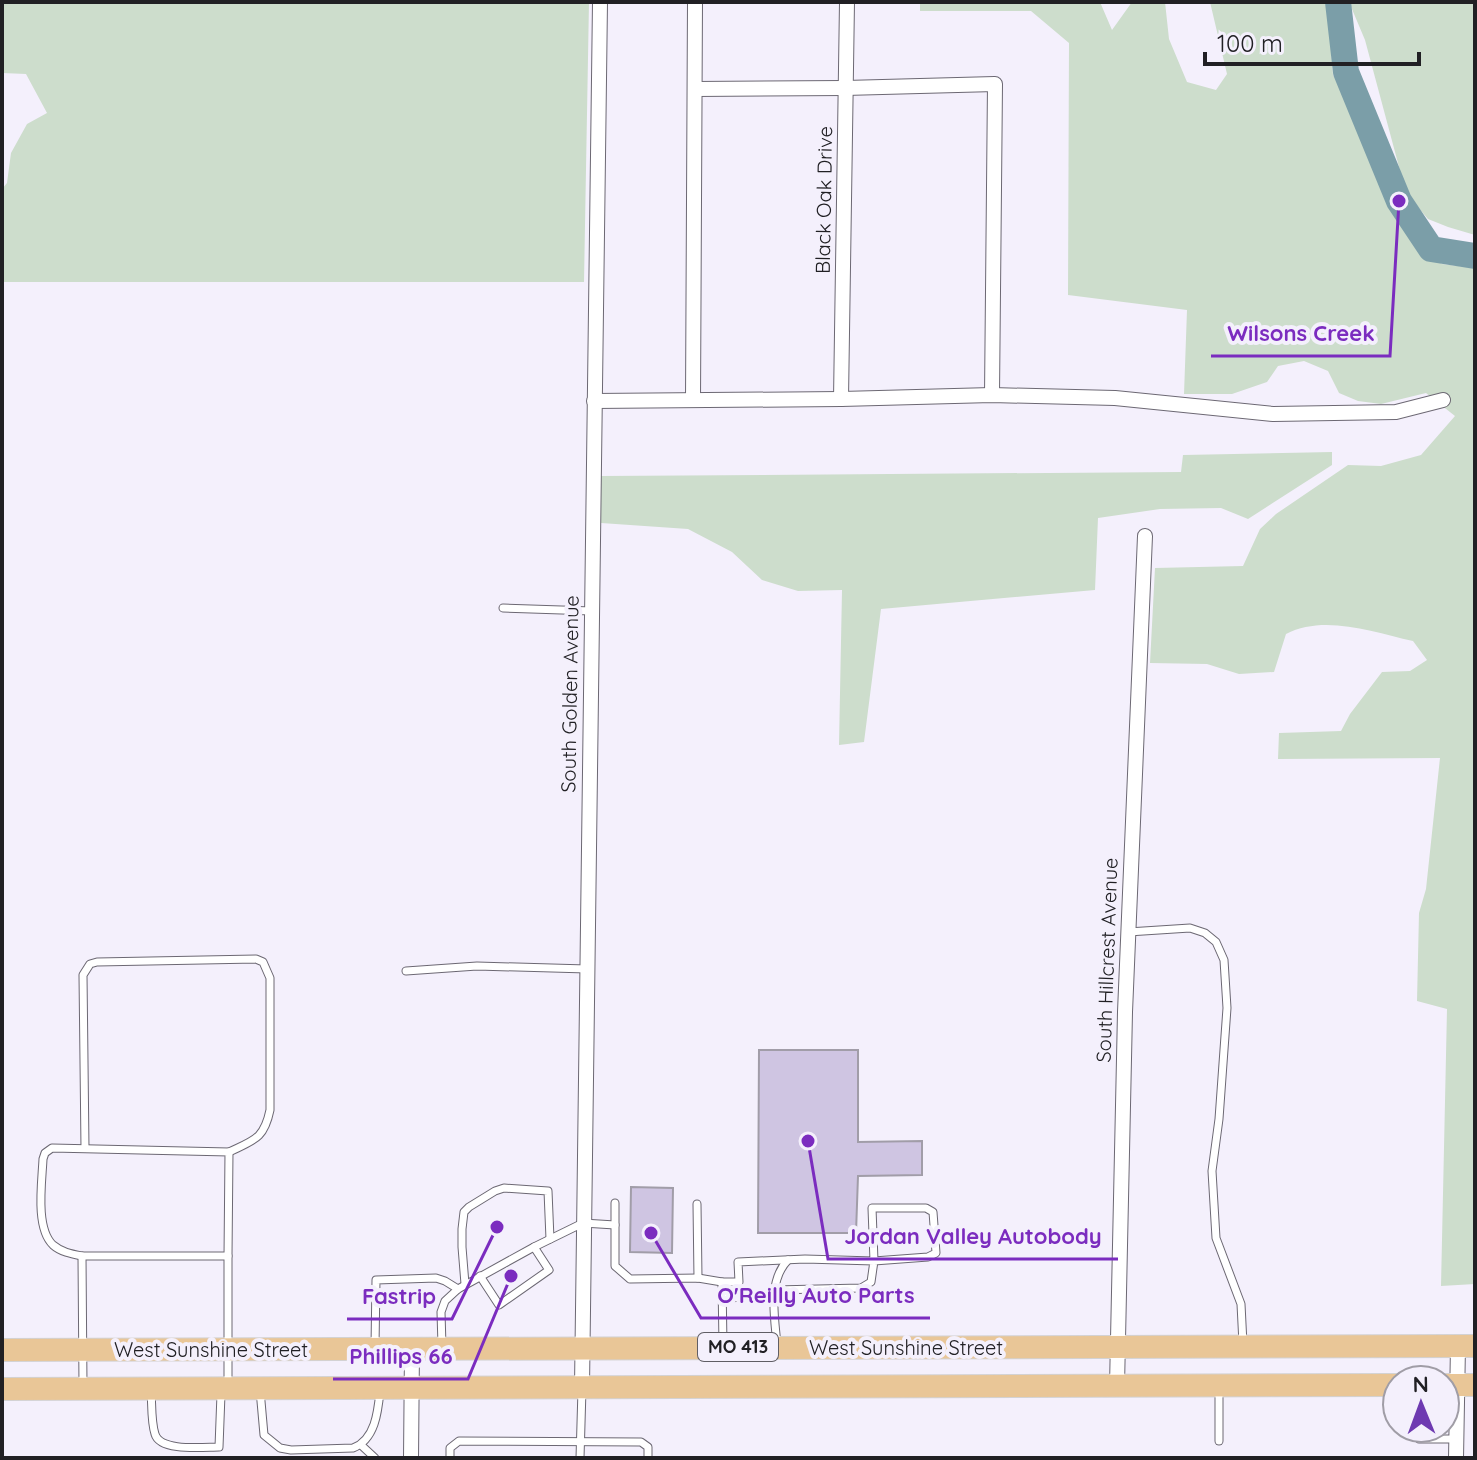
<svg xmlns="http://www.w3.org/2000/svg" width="1477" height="1460" font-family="Quicksand,sans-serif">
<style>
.green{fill:#cdddcc}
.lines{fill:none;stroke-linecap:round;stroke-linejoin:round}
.river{stroke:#7b9ea8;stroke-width:26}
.building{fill:#cfc5e2;stroke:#a19da8;stroke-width:2}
.service-casing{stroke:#6c6873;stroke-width:9}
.minor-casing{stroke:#6c6873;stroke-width:16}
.primary-casing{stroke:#d3d2d3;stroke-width:24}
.service{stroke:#fff;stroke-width:7}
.minor{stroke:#fff;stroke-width:14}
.primary{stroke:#e9c697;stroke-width:22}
.labels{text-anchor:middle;stroke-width:8;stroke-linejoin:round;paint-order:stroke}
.shield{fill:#f4f0fc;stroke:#605e65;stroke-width:2}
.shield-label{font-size:18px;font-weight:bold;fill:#212024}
.street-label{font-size:20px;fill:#212024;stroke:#f4f0fc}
.leader{fill:none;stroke:#7b2cbf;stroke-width:3}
.callout-dot{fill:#7b2cbf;stroke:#f4f0fc;stroke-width:3}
.callout-label{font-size:22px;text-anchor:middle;font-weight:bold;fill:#7b2cbf;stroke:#f4f0fc;stroke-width:8;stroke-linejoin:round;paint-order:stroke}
</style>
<rect width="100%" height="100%" fill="#f4f0fc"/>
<g class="green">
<path d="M2 2H589L584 282H2V189L7 183 11 153 27 124 47 113 26 74 2 73Z"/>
<path d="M920 2H1100L1112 30 1132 2H1165L1169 39 1187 82 1216 90 1227 74 1210 2H1324L1328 9 1333 75 1362 130 1392 212 1417 247 1442 264 1475 268V1284L1441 1286 1447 1009 1417 1001 1419 913 1426 889 1440 758 1278 759 1279 733 1341 731 1350 714 1382 672 1410 671 1427 660 1413 641C1373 632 1324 614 1286 634L1274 672 1239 674 1207 664 1150 663 1155 568 1243 566 1260 529 1276 514 1348 465 1381 466 1421 455 1455 416 1426 393 1381 404 1358 401 1339 393 1328 371 1304 361 1278 366 1267 382 1232 394H1184L1187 310 1068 295 1069 43 1031 11H920Z"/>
<path d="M1349 2H1475V235L1448 227 1428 219 1406 193 1365 40Z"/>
<path d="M1332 452V465L1248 519 1221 508 1160 509 1098 518 1095 590 881 609 864 742 839 745 842 590 798 591 762 580 732 552 688 529 601 523V476L1181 472 1183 455Z"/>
</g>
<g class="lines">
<path class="river" d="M1338 2 1346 72 1399 201 1431 249 1475 256"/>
</g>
<g class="building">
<path d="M759 1050H858V1142L922 1141V1175L858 1176 856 1233H758Z"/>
<path d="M631 1187 673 1188 672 1253 630 1252Z"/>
</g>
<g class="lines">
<defs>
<g id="service">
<path d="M503 608 592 611"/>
<path d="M1128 932 1190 928 1205 933 1216 942 1224 960 1227 1008 1219 1119 1212 1171 1216 1238 1241 1304 1243 1344"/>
<path d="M406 971 477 966 587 969"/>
<path d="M85 1148 83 975 90 964 97 962 256 959 263 962 270 978V1110C264 1139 254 1140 229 1152"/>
<path d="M615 1203V1266L630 1279 698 1278 722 1282"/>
<path d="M697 1204 698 1278"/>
<path d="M82 1256C72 1254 61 1252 53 1245 35 1228 42 1182 43 1159L45 1153 52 1148 229 1152 228 1256"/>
<path d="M480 1276 499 1305 549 1270 534 1247"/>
<path d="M465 1284 462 1247V1229L464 1212 469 1207 495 1191 504 1188 548 1191 550 1239"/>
<path d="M723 1298 750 1297 775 1290 861 1288 871 1282 874 1261 872 1208H926L933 1212 936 1253 928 1257 874 1261 805 1259 738 1262 739 1282H722L723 1345"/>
<path d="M777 1345C775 1319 767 1281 788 1260"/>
<path d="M442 1346 441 1312 445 1301 458 1289 534 1247 583 1223 615 1225"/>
<path d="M375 1347 376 1280 436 1278 445 1281 458 1289"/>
<path d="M83 1386 82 1256H228V1384"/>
<path d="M151 1390C152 1404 151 1422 155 1434 160 1452 204 1447 219 1447L221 1394"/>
<path d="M260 1390 264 1435 280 1448 291 1450 353 1448C375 1440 378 1412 380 1391"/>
<path d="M1419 1428V1439H1457"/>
<path d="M1219 1441V1388"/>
<path d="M361 1445 375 1458"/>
<path d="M450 1458V1448L459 1441 641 1442 648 1447V1458"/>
<path d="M580 1458 582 1389"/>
</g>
<g id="minor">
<path d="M695 89 845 88 995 84 992 395"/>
<path d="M841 399 847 2"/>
<path d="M693 400 695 2"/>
<path d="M594 401 841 399 992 395 1115 398 1273 414 1396 412 1443 400"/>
<path d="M1117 1386 1125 1012 1145 536"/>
<path d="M582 1387 600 2"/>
<path d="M411 1458 412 1349"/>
<path d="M1456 1458 1458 1346"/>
</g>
<g id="primary">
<path d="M2 1350 1475 1346"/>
<path d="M1445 1385H1475"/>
<path d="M2 1389 1397 1385"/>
</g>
</defs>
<use href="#service" class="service-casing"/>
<use href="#minor" class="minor-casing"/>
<use href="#primary" class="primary-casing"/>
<use href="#service" class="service"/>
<use href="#minor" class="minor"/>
<use href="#primary" class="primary"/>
</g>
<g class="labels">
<rect class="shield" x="698" y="1333" width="80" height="28" rx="6"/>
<g class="shield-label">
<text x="738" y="1353">MO 413</text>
</g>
<g class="street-label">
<text transform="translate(824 200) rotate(-89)" y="7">Black Oak Drive</text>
<text transform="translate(570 694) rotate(-89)" y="7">South Golden Avenue</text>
<text transform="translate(1107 960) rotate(-88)" y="7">South Hillcrest Avenue</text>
<text x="906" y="1355">West Sunshine Street</text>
<text x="211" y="1357">West Sunshine Street</text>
</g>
</g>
<path class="leader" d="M1399 201L1390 356H1211M808 1141L828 1259H1118M651 1233L701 1318H930M497 1227L452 1319H347M511 1276L468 1379H333"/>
<g class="callout-dot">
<circle cx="1399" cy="201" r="8"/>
<circle cx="808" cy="1141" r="8"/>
<circle cx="651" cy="1233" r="8"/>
<circle cx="497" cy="1227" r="8"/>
<circle cx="511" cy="1276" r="8"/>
</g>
<g class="callout-label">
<text x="1301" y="341">Wilsons Creek</text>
<text x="973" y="1244">Jordan Valley Autobody</text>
<text x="816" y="1303">O'Reilly Auto Parts</text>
<text x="399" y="1304">Fastrip</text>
<text x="401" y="1364">Phillips 66</text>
</g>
<rect width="1477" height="1460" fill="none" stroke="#212024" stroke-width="8"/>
<g transform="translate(1421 1404) rotate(359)"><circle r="38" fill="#f4f0fc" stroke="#a09da6" stroke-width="2"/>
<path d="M0-6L14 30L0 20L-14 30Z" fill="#6e3ab1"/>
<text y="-12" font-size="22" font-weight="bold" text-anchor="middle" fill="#212024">N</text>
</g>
<path d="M1205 52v12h214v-12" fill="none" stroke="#212024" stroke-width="4"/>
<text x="1217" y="52" font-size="24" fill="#212024" stroke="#f4f0fc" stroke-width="6" paint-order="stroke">100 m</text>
</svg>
